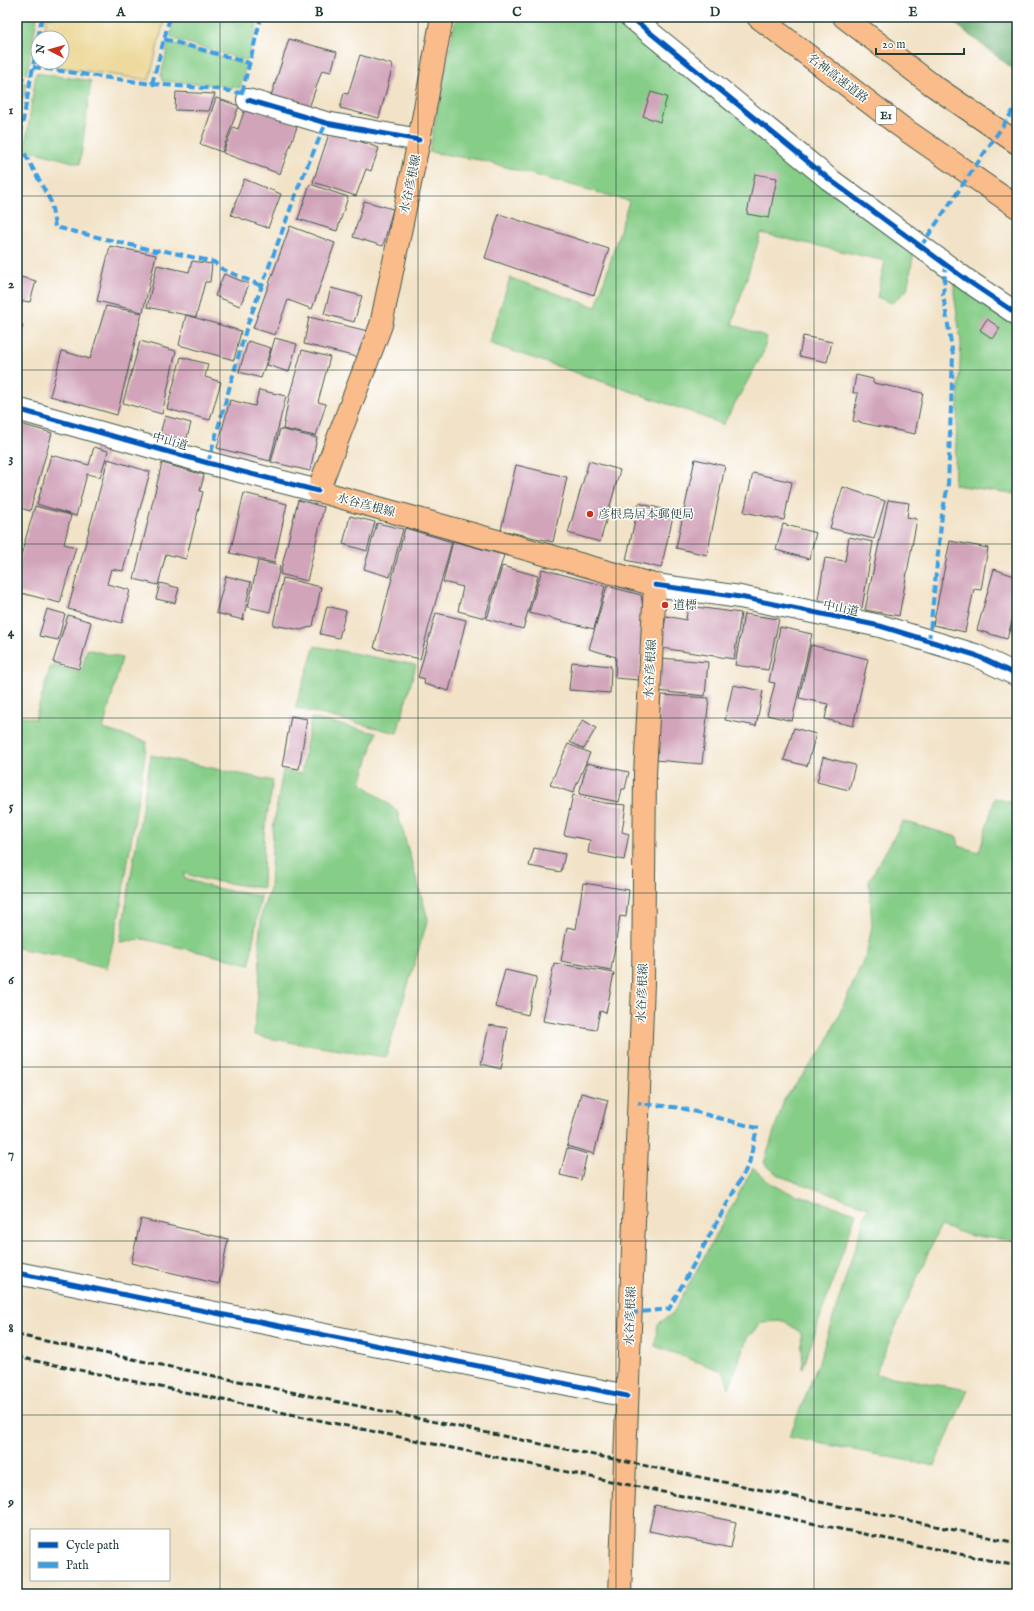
<svg xmlns="http://www.w3.org/2000/svg" width="1034" height="1611" font-family="'IM FELL English','Noto Serif JP',serif">
<style>
.green{fill:#86cd88;stroke:#52855e}
.forest{fill:#6cb074;stroke:#467654}
.sand{fill:#eeda9e;stroke:#868c69}
.building{fill:#d1a4ba}
.lines{fill:none;stroke-linecap:round;stroke-linejoin:round}
.minor-casing{stroke:#3f564a;stroke-width:24}
.major-casing{stroke:#3f564a;stroke-width:24}
.highway-casing{stroke:#3f564a;stroke-width:24}
.minor{stroke:#fff;stroke-width:22}
.major{stroke:#f9bc8a;stroke-width:22}
.highway{stroke:#f9bc8a;stroke-width:22}
.rail{stroke:#1f3d34;stroke-width:3;stroke-dasharray:6 3;stroke-linecap:butt}
.quiet{stroke:#3c9ee2;stroke-width:4;stroke-dasharray:8 4;stroke-linecap:butt}
.cycleway-casing{stroke:#fff;stroke-width:8}
.cycleway{stroke:#0057b8;stroke-width:5}
.grid{fill:none;stroke:#1f3d34;stroke-width:1;stroke-opacity:0.55}
.poi-dot{fill:#c8321e;stroke:#fff;stroke-width:1.5}
.labels{text-anchor:middle;stroke-width:3;stroke-linejoin:round;paint-order:stroke}
.shield{fill:#fff;stroke:#627771;stroke-width:1}
.shield-label{font-size:11px;font-weight:bold;fill:#1f3d34}
.street-label{font-size:12px;fill:#1f3d34;stroke:#fff}
.poi-label{font-size:12px;fill:#1f3d34;stroke:#fff;text-anchor:start}
.neatline{fill:none;stroke:#1f3d34;stroke-width:1.5}
.grid-label{font-size:13px;text-anchor:middle;font-weight:bold;fill:#1f3d34}
</style>
<rect width="100%" height="100%" fill="#fff"/>
<filter id="ink" filterUnits="userSpaceOnUse"><feTurbulence type="fractalNoise" baseFrequency=".025" numOctaves="2"/><feDisplacementMap in="SourceGraphic" scale="8" xChannelSelector="R" yChannelSelector="G"/><feConvolveMatrix kernelMatrix="1 2 1 2 8 2 1 2 1" color-interpolation-filters="sRGB"/></filter>
<filter id="wash" filterUnits="userSpaceOnUse"><feTurbulence type="fractalNoise" baseFrequency=".012" numOctaves="4" result="noise"/><feDisplacementMap in="SourceGraphic" scale="16" xChannelSelector="R" yChannelSelector="G"/><feGaussianBlur stdDeviation="0.9" result="paint"/><feColorMatrix in="noise" values="0 0 0 0 0 0 0 0 0 0 0 0 0 0 0 0 0 1.4 0 .05"/><feComposite in="paint" operator="in"/></filter>
<g filter="url(#wash)">
<rect width="100%" height="100%" fill="#f2e3c8"/>
<g class="green">
<path d="M17 17H37L27 74 17 71Z"/>
<path d="M175 17H259L247 61 170 38Z"/>
<path d="M456 17H614L774 147 914 252 907 290 892 303 877 297 885 261 761 233 732 324 767 337 763 353 723 425 691 412 489 343 510 278 596 307 629 201 480 160 429 152Z"/>
<path d="M169 42 246 64 240 88 205 84 162 81 161 75Z"/>
<path d="M36 73 91 81 80 164 25 149Z"/>
<path d="M17 80 26 83 17 129Z"/>
<path d="M954 278 1017 322V494L954 485 961 342 954 293Z"/>
<path d="M315 646 416 665 397 733 295 708Z"/>
<path d="M87 649 122 658 103 729 147 742 120 911 107 968 60 956 17 948V715L35 719 51 665 81 673Z"/>
<path d="M311 718 376 733 361 783 397 811 428 919 386 1057 294 1043 254 1035 260 972 259 940 262 911 270 889 273 829 283 770 301 774Z"/>
<path d="M151 755 273 781 264 834 263 888 206 880 184 873V878C209 888 234 892 261 896L253 941 250 964 144 939 120 942Z"/>
<path d="M995 798 1017 804V1241L972 1236 940 1226 875 1374 968 1390 934 1466 789 1437 819 1362 868 1207 779 1176 764 1163 784 1100 825 1046 867 952 872 925 869 881 903 821 957 837 959 846 979 852Z"/>
<path d="M753 1168 769 1182 785 1191 856 1213 803 1368 801 1333 784 1321 762 1322 747 1338 729 1388 724 1372 655 1346 658 1324 673 1313Z"/>
</g>
<path class="forest" d="M947 17H1017V72Z"/>
<path class="sand" d="M47 17H165L149 80 38 64 39 62H62V38H43Z"/>
<g id="blocks">
<g class="building">
<path d="M289 39 337 52 331 72 322 70 308 111 270 99Z"/>
<path d="M360 55 393 65 379 118 340 108 344 93 348 94Z"/>
<path d="M176 92 215 94 209 111 175 110Z"/>
<path d="M651 92 667 97 660 122 643 116Z"/>
<path d="M216 98 239 106 222 152 200 144Z"/>
<path d="M246 106 298 124 280 174 223 153 233 127 238 129Z"/>
<path d="M330 131 379 148 371 171 366 169 356 196 313 182Z"/>
<path d="M755 174 777 178 769 218 747 214Z"/>
<path d="M244 179 281 194 268 228 231 215Z"/>
<path d="M310 184 348 197 337 231 298 219Z"/>
<path d="M364 201 393 209 383 246 353 237Z"/>
<path d="M499 214 609 249 594 295 485 258Z"/>
<path d="M290 226 335 243 312 309 288 300 275 335 253 328Z"/>
<path d="M110 246 156 255 143 312 97 301Z"/>
<path d="M192 261 212 264 210 282H205L196 317 147 307 157 265 189 272Z"/>
<path d="M224 274 249 284 240 306 215 296Z"/>
<path d="M17 276 36 281 30 302 23 301 17 318Z"/>
<path d="M331 288 362 296 354 322 324 314Z"/>
<path d="M106 306 142 313 117 415 50 396 62 351 90 359Z"/>
<path d="M186 315 241 331 234 360 179 345Z"/>
<path d="M309 317 368 331 361 358 304 344Z"/>
<path d="M987 319 1000 328 993 339 980 330Z"/>
<path d="M17 324 23 325 17 345Z"/>
<path d="M803 336 832 342 827 362 799 356Z"/>
<path d="M275 338 297 344 289 372 267 365Z"/>
<path d="M140 341 176 351 162 414 123 403Z"/>
<path d="M248 341 271 348 261 378 239 372Z"/>
<path d="M302 350 330 357 318 402 326 404 316 436 283 429 289 397Z"/>
<path d="M181 357 208 364 205 377 221 382 210 420 167 409Z"/>
<path d="M856 375 873 379V383L923 393 915 434 853 421 858 393H853Z"/>
<path d="M259 390 286 396 270 461 217 448 230 400 255 406Z"/>
<path d="M165 416 191 423 186 441 160 434Z"/>
<path d="M17 423 52 433 30 511 17 507Z"/>
<path d="M280 429 317 438 310 471 271 462Z"/>
<path d="M94 447 108 451 100 477 87 474 76 516 37 504 51 455 89 465Z"/>
<path d="M108 459 150 472 123 571 111 569 107 584 130 590 122 623 68 609Z"/>
<path d="M695 459 725 466 707 555 676 548Z"/>
<path d="M589 461 620 470 600 542 568 533Z"/>
<path d="M162 463 204 475 200 491 203 492 186 559 166 554 158 585 134 579Z"/>
<path d="M516 465 567 477 553 542 501 530Z"/>
<path d="M753 473 792 482 784 520 744 512Z"/>
<path d="M843 487 885 501 874 539 830 528Z"/>
<path d="M244 493 287 504 274 563 230 553Z"/>
<path d="M298 500 324 507 307 581 280 574Z"/>
<path d="M888 500 909 503 907 517 917 519 899 616 865 610Z"/>
<path d="M639 503 674 512 661 568 626 560Z"/>
<path d="M35 506 71 515 64 544 76 547 60 603 17 592V569Z"/>
<path d="M350 516 375 522 367 551 343 544Z"/>
<path d="M377 523 403 529 390 577 364 569Z"/>
<path d="M783 524 816 533 809 559 776 550Z"/>
<path d="M405 528 452 542 420 659 374 648Z"/>
<path d="M849 537 873 542 862 608 818 600 825 558 845 561Z"/>
<path d="M453 541 504 555 485 618 458 611 463 587 443 582Z"/>
<path d="M950 541 988 548 981 590 974 589 965 632 933 625Z"/>
<path d="M258 561 280 566 270 612 248 607Z"/>
<path d="M502 566 538 576 523 629 487 619Z"/>
<path d="M542 569 605 586 594 629 529 613Z"/>
<path d="M994 569 1017 577V602L1007 639 977 630Z"/>
<path d="M226 576 251 582 243 620 216 613Z"/>
<path d="M283 578 321 587 313 626 301 630 273 625Z"/>
<path d="M160 583 179 588 175 603 156 599Z"/>
<path d="M607 586 641 595 644 614 639 680 615 678 616 657 589 649Z"/>
<path d="M327 606 346 611 339 638 320 634Z"/>
<path d="M688 606 741 613 734 659 661 648 666 616 686 620Z"/>
<path d="M47 609 65 614 58 640 39 636Z"/>
<path d="M1017 610V633L1010 631Z"/>
<path d="M436 613 466 620 449 691 424 684 425 679 418 677Z"/>
<path d="M744 614 779 619 768 670 735 665Z"/>
<path d="M68 615 91 622 79 669 53 662Z"/>
<path d="M780 627 812 634 792 721 767 715 775 683 769 682Z"/>
<path d="M811 645 868 659 853 726 825 719 828 704 799 698Z"/>
<path d="M660 658 708 662 705 696 657 691Z"/>
<path d="M572 662 611 666 610 693 569 690Z"/>
<path d="M733 685 763 691 756 726 725 720Z"/>
<path d="M661 695 709 698 702 764 655 760Z"/>
<path d="M291 716 307 719 299 769 282 766Z"/>
<path d="M583 720 596 728 584 749 570 742Z"/>
<path d="M794 728 816 734 807 766 784 760Z"/>
<path d="M568 744 590 753 573 793 550 785Z"/>
<path d="M823 757 855 765 849 790 817 782Z"/>
<path d="M587 763 629 772 625 789H622L619 802 579 794Z"/>
<path d="M573 795 604 803 626 805 622 832 629 834 624 860 588 853 590 840 564 835Z"/>
<path d="M534 848 565 854 561 872 529 866Z"/>
<path d="M583 883 629 890 626 917 620 916 611 970 561 961 567 927 576 929Z"/>
<path d="M554 963 614 973 606 1013 600 1011 596 1030 543 1021Z"/>
<path d="M505 970 537 977 528 1015 495 1007Z"/>
<path d="M489 1025 508 1028 501 1069 481 1064Z"/>
<path d="M581 1093 608 1100 594 1154 567 1146Z"/>
<path d="M567 1148 587 1154 581 1180 560 1175Z"/>
<path d="M141 1219 228 1239 219 1284 131 1263Z"/>
<path d="M655 1505 736 1522 731 1548 649 1531Z"/>
</g>
</g>
</g>
<g filter="url(#ink)">
<use href="#blocks" fill-opacity="0" stroke="#3f564a" stroke-width="1"/>
<g class="lines">
<defs>
<g id="minor">
<path d="M631 17 829 179 968 281 1017 314"/>
<path d="M248 100 326 123 419 140"/>
<path d="M17 409 208 463 318 491"/>
<path d="M655 585 740 597 880 626 975 655 1017 675"/>
<path d="M17 1273 627 1396"/>
</g>
<path id="major" d="M442 17 419 140 381 325 318 491 655 585 645 774 643 983 620 1594"/>
<g id="highway">
<path d="M758 17 900 126 1017 207"/>
<path d="M844 17 931 84 1017 143"/>
</g>
</defs>
<use href="#minor" class="minor-casing"/>
<use href="#major" class="major-casing"/>
<use href="#highway" class="highway-casing"/>
<use href="#minor" class="minor"/>
<use href="#major" class="major"/>
<use href="#highway" class="highway"/>
<g class="rail">
<path d="M17 1335 1017 1543"/>
<path d="M17 1357 1017 1566"/>
</g>
<g class="quiet">
<path d="M38 38 42 17"/>
<path d="M164 39 249 63"/>
<path d="M33 67 152 84 216 89 242 93 248 100"/>
<path d="M17 77 30 81"/>
<path d="M152 84 170 17"/>
<path d="M242 93 261 17"/>
<path d="M19 143 51 202 55 227 156 251 161 250 214 262 222 269 262 286"/>
<path d="M17 159 22 126 38 40"/>
<path d="M921 246 1017 105"/>
<path d="M208 463 247 326 300 183 326 123"/>
<path d="M929 641 942 515 948 485 953 355 943 295 946 265"/>
<path d="M630 1313 669 1309 749 1164 757 1128 681 1108 638 1103"/>
</g>
<defs>
<g id="cycleway">
<path d="M631 17 829 179 968 281 1017 314"/>
<path d="M248 100 326 123 419 140"/>
<path d="M17 409 208 463 318 491"/>
<path d="M655 585 740 597 880 626 975 655 1017 675"/>
<path d="M17 1273 627 1396"/>
</g>
</defs>
<use href="#cycleway" class="cycleway-casing"/>
<use href="#cycleway" class="cycleway"/>
</g>
</g>
<path class="grid" d="M220 17V1594M418 17V1594M616 17V1594M814 17V1594M17 196H1017M17 370H1017M17 544H1017M17 718H1017M17 893H1017M17 1067H1017M17 1241H1017M17 1415H1017"/>
<g class="poi-dot">
<circle cx="590" cy="514" r="4"/>
<circle cx="665" cy="605" r="4"/>
</g>
<g class="labels">
<rect class="shield" x="876" y="106" width="20" height="18" rx="3"/>
<g class="shield-label">
<text x="886" y="119">E1</text>
</g>
<g class="street-label">
<text transform="translate(838 78) rotate(37)" y="4">名神高速道路</text>
<text transform="translate(410 184) rotate(-78)" y="4">水谷彦根線</text>
<text transform="translate(170 441) rotate(16)" y="4">中山道</text>
<text transform="translate(366 505) rotate(15)" y="4">水谷彦根線</text>
<text transform="translate(841 608) rotate(12)" y="4">中山道</text>
<text transform="translate(650 669) rotate(-87)" y="4">水谷彦根線</text>
<text transform="translate(642 993) rotate(-88)" y="4">水谷彦根線</text>
<text transform="translate(630 1316) rotate(-88)" y="4">水谷彦根線</text>
</g>
<g class="poi-label">
<text x="598" y="518">彦根鳥居本郵便局</text>
<text x="673" y="609">道標</text>
</g>
</g>
<rect width="1034" height="1611" fill="none" stroke="#fff" stroke-width="44"/>
<rect x="30" y="1529" width="140" height="52" fill="#ffffff" stroke="#a5b1ae"/>
<rect x="38" y="1542" width="20" height="6" fill="#0057b8" stroke="#a5b1ae"/>
<text x="66" y="1549" font-size="12" fill="#1f3d34">Cycle path</text>
<rect x="38" y="1562" width="20" height="6" fill="#3c9ee2" stroke="#a5b1ae"/>
<text x="66" y="1569" font-size="12" fill="#1f3d34">Path</text>
<g transform="translate(50 50) rotate(276)"><circle r="19" fill="#ffffff" stroke="#a5b1ae"/>
<path d="M0-3L7 15L0 10L-7 15Z" fill="#c8321e"/>
<text y="-6" font-size="11" font-weight="bold" text-anchor="middle" fill="#1f3d34">N</text>
</g>
<path d="M876 48v6h88v-6" fill="none" stroke="#1f3d34" stroke-width="2"/>
<text x="882" y="48" font-size="12" fill="#1f3d34" stroke="#ffffff" stroke-width="3" paint-order="stroke">20 m</text>
<rect x="22" y="22" width="990" height="1567" class="neatline"/>
<g class="grid-label">
<text x="121" y="16">A</text>
<text x="319" y="16">B</text>
<text x="517" y="16">C</text>
<text x="715" y="16">D</text>
<text x="913" y="16">E</text>
<text x="11" y="114">1</text>
<text x="11" y="288">2</text>
<text x="11" y="462">3</text>
<text x="11" y="636">4</text>
<text x="11" y="810">5</text>
<text x="11" y="984">6</text>
<text x="11" y="1158">7</text>
<text x="11" y="1332">8</text>
<text x="11" y="1506">9</text>
</g>
</svg>
